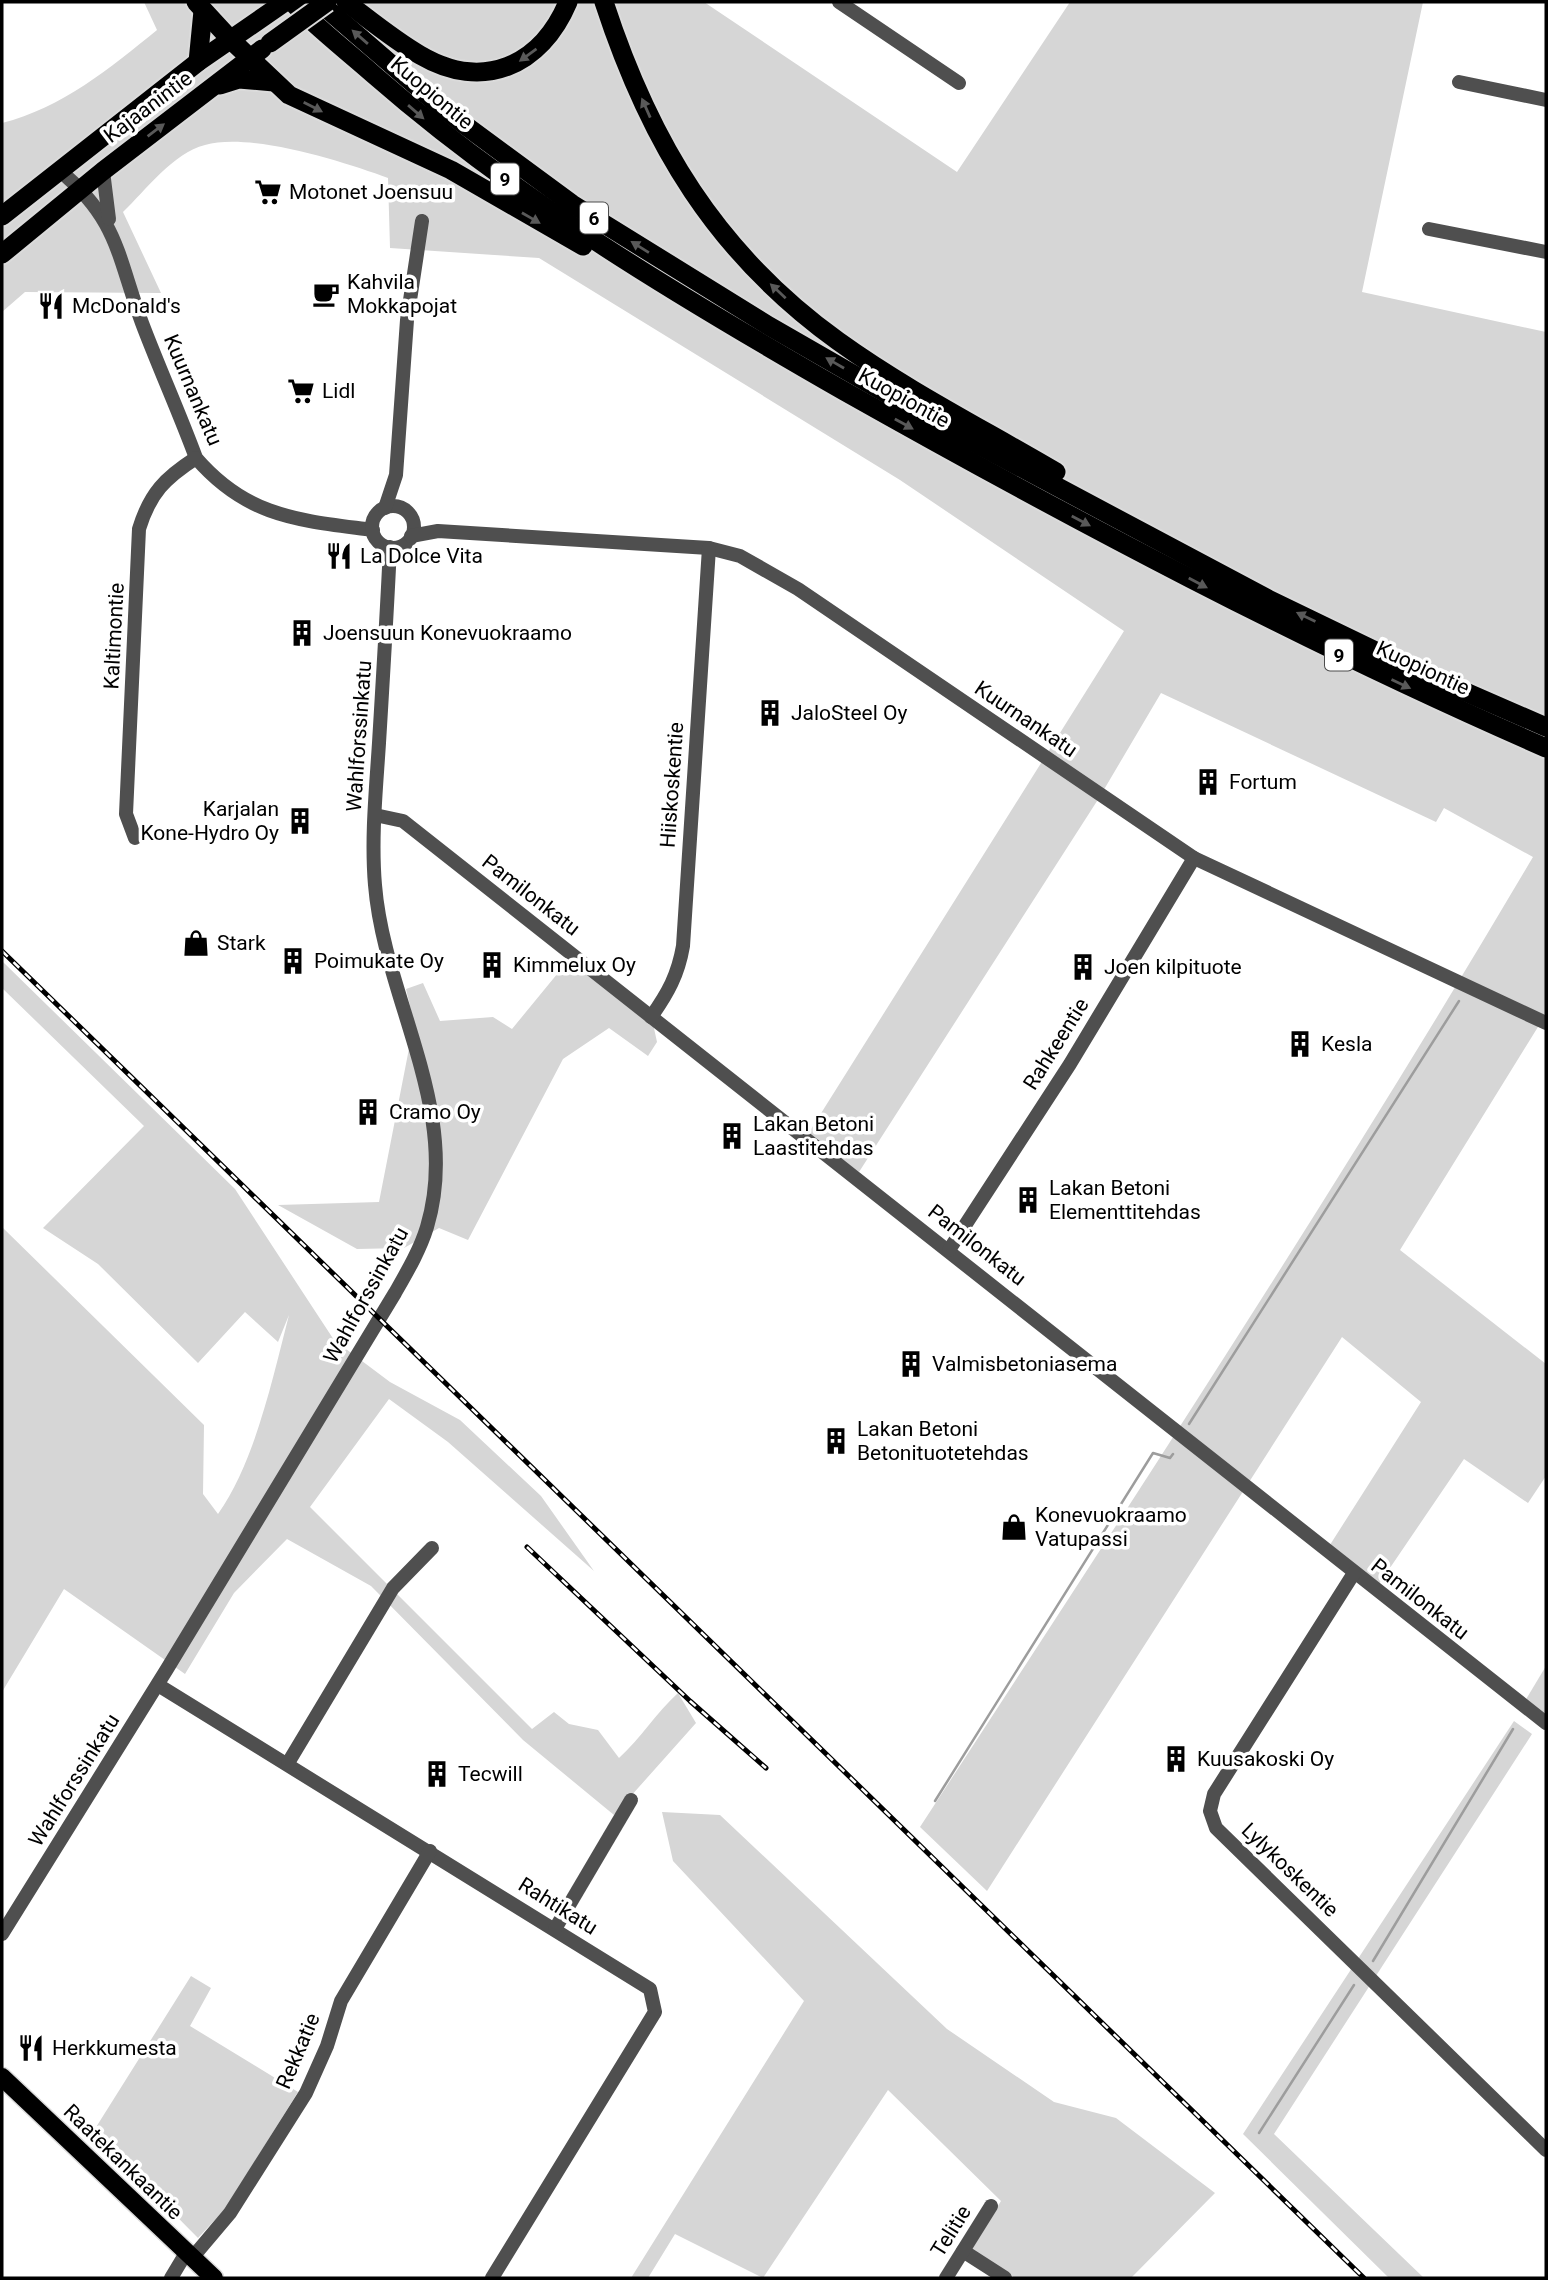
<svg xmlns="http://www.w3.org/2000/svg" width="1548" height="2280" font-family="Roboto,sans-serif">
<style>
.green{fill:#d6d6d6}
.lines{fill:none;stroke-linecap:round;stroke-linejoin:round}
.stream{stroke:#9d9d9d;stroke-width:2.5}
.major-casing{stroke:#dbdbdb;stroke-width:21}
.highway-casing{stroke:#dbdbdb;stroke-width:23}
.minor{stroke:#4f4f4f;stroke-width:14}
.major{stroke:#000;stroke-width:18}
.highway{stroke:#000;stroke-width:19}
.rail-casing{stroke:#000;stroke-width:5}
.rail{stroke:#fff;stroke-width:2.5;stroke-dasharray:8;stroke-linecap:butt}
.highway-bridge-casing{stroke:#dbdbdb;stroke-width:23;stroke-linecap:butt}
.highway-bridge{stroke:#000;stroke-width:19}
.oneway{fill:#595959}
.labels{text-anchor:middle;stroke-width:7;stroke-linejoin:round;paint-order:stroke}
.shield{fill:#fff;stroke:#4c4c4c;stroke-width:2}
.shield-label{font-size:19px;font-weight:bold;fill:#000}
.street-label{font-size:21px;fill:#000;stroke:#fff}
.poi-label{font-size:21px;fill:#000;stroke:#fff;text-anchor:start}
</style>
<rect width="100%" height="100%" fill="#fff"/>
<g class="green">
<path d="M144 2H704L957 172 1070 2H1423L1362 292 1546 332V1014L1400 1250 1546 1364V1476L1528 1503 1464 1459 1377 1587 1328 1548 1421 1402 1342 1337 987 1891 920 1827C1129 1506 1339 1186 1533 857L1444 808 1436 822 1161 693 1099 798 859 1172 808 1134 1124 631 900 480 539 258 390 248 388 178C344 162 251 132 205 145 173 153 146 190 123 212L161 293 25 292 2 312V123C62 108 110 68 157 30Z"/>
<path d="M576 951 650 1010 657 1042 648 1056 609 1028 563 1059 468 1240 439 1228 404 1248 357 1249 278 1205 379 1202 414 1023 406 989 423 983 440 1021 493 1017 512 1029Z"/>
<path d="M2 961 235 1189 334 1340 390 1382 460 1420 541 1496 594 1571 448 1442 389 1399 310 1507 532 1729 554 1712 569 1724 598 1730 619 1758C641 1738 656 1713 678 1693L696 1723 614 1815 523 1740 371 1586 287 1539 234 1593 185 1674 64 1589 2 1692V1227L204 1425 203 1494 218 1514C255 1462 273 1377 289 1315L278 1342 245 1312 198 1363 98 1264 43 1228 144 1126 2 988Z"/>
<path d="M1546 1666V1716L1525 1701Z"/>
<path d="M1514 1721 1532 1734 1274 2134 1424 2278H1389L1243 2134Z"/>
<path d="M662 1812 720 1815 947 2029 1054 2102 1116 2118 1215 2193 1131 2278H1015L970 2251 1001 2201 888 2090 763 2278 675 2234 648 2278H631L804 2001 673 1861Z"/>
<path d="M191 1976 211 1988 190 2026 298 2092 225 2209 198 2238 93 2132Z"/>
</g>
<g class="lines">
<g class="stream">
<path d="M1189 1424 1459 1001"/>
<path d="M935 1801 1153 1453 1170 1458 1173 1454"/>
<path d="M1373 1961 1513 1729"/>
<path d="M1259 2133 1354 1985"/>
</g>
<defs>
<path id="major" d="M2 2077 214 2278"/>
<g id="highway">
<path d="M196 2 230 39 289 95 451 170 583 246"/>
<path d="M292 2C317 28 347 51 374 75 517 200 680 297 844 391 1073 520 1305 643 1546 748"/>
<path d="M319 2 443 109 572 204 769 326 943 426 1268 599 1415 670 1546 727"/>
<path d="M346 2C370 20 394 40 420 55 483 92 541 66 568 2"/>
<path d="M604 2C650 143 716 253 838 341 906 390 983 429 1056 472"/>
<path d="M198 62 203 11"/>
<path d="M220 85 239 79 274 82"/>
<path d="M2 216 198 62 285 2"/>
<path d="M2 254 103 171 262 49"/>
</g>
</defs>
<use href="#major" class="major-casing"/>
<use href="#highway" class="highway-casing"/>
<g class="minor">
<path d="M839 2 959 83"/>
<path d="M1459 82 1546 100"/>
<path d="M59 170C119 220 117 256 142 323 159 368 179 412 196 458 248 518 299 520 373 530"/>
<path d="M103 171 109 219"/>
<path d="M1429 229 1546 252"/>
<circle cx="393" cy="527" r="21"/>
<path d="M385 508 396 475 407 320 422 221"/>
<path d="M411 536 438 531 709 548 740 556 798 589 1194 858 1546 1023"/>
<path d="M375 815 403 821 1546 1723"/>
<path d="M135 838 126 814 139 529C150 493 165 478 196 458"/>
<path d="M651 1017C668 993 678 975 683 946L709 548"/>
<path d="M949 1250 1070 1064 1194 858"/>
<path d="M1354 1573 1214 1794 1210 1811 1216 1828 1546 2150"/>
<path d="M158 1685 650 1989 655 2012 492 2278"/>
<path d="M288 1763 393 1588 432 1548"/>
<path d="M555 1929 631 1800"/>
<path d="M2 1934 167 1669 395 1293C407 1272 420 1250 427 1227 462 1111 384 998 375 885 371 838 376 790 379 743 383 677 387 612 390 547"/>
<path d="M963 2251 1005 2278"/>
<path d="M192 2258 230 2213 306 2093 327 2046 341 2001 430 1851"/>
<path d="M171 2278 186 2253"/>
<path d="M946 2278 991 2206"/>
</g>
<use href="#major" class="major"/>
<use href="#highway" class="highway"/>
<defs>
<g id="rail">
<path d="M2 951 1364 2278"/>
<path d="M527 1547 690 1701 766 1768"/>
</g>
</defs>
<use href="#rail" class="rail-casing"/>
<use href="#rail" class="rail"/>
<defs>
<path id="highway-bridge" d="M270 43 327 2"/>
</defs>
<use href="#highway-bridge" class="highway-bridge-casing"/>
<use href="#highway-bridge" class="highway-bridge"/>
</g>
<defs><path id="oneway-solid" d="M-6-.8H1V-3.2L6.5 0L1 3.2V.8H-6Z" transform="scale(1.75)"/></defs>
<g class="oneway">
<use href="#oneway-solid" transform="translate(360 37) rotate(-139)"/>
<use href="#oneway-solid" transform="translate(528 55) rotate(144)"/>
<use href="#oneway-solid" transform="translate(313 107) rotate(27)"/>
<use href="#oneway-solid" transform="translate(646 108) rotate(-114)"/>
<use href="#oneway-solid" transform="translate(416 112) rotate(41)"/>
<use href="#oneway-solid" transform="translate(156 130) rotate(-37)"/>
<use href="#oneway-solid" transform="translate(531 218) rotate(30)"/>
<use href="#oneway-solid" transform="translate(640 247) rotate(-148)"/>
<use href="#oneway-solid" transform="translate(778 291) rotate(-137)"/>
<use href="#oneway-solid" transform="translate(835 363) rotate(-150)"/>
<use href="#oneway-solid" transform="translate(904 424) rotate(29)"/>
<use href="#oneway-solid" transform="translate(1081 521) rotate(28)"/>
<use href="#oneway-solid" transform="translate(1198 583) rotate(28)"/>
<use href="#oneway-solid" transform="translate(1306 617) rotate(-154)"/>
<use href="#oneway-solid" transform="translate(1401 684) rotate(25)"/>
</g>
<defs>
<symbol id="supermarket-bare" viewBox="-9 -9 18 18"><path d="M-6-5.5h2.5l.6 2H6L4.5 2H-2.5L-4.4-4H-6ZM-1.5 3.2a1.3 1.3 0 1 0 .1 0ZM3 3.2a1.3 1.3 0 1 0 .1 0Z" fill="#000" stroke="#fff" stroke-width="2.5" paint-order="stroke"/></symbol>
<symbol id="cafe-bare" viewBox="-9 -9 18 18"><path d="M-5.5-4.5H6V0H3Q3 3.5 0 3.5H-2.5Q-5.5 3.5-5.5 0ZM3-3.2v2h1.7v-2ZM-6 4.5H4V6H-6Z" fill="#000" stroke="#fff" stroke-width="2.5" paint-order="stroke"/></symbol>
<symbol id="restaurant-bare" viewBox="-9 -9 18 18"><path d="M-5-6h1v4h1v-4h1v4h1v-4h1v5L-1.5 .5V6h-2V.5L-5-1ZM5-6V6H3V1.5H1.5Q1.5-4 5-6Z" fill="#000" stroke="#fff" stroke-width="2.5" paint-order="stroke"/></symbol>
<symbol id="building-bare" viewBox="-9 -9 18 18"><path d="M-4-6H4V6H1V3H-1V6H-4ZM-2.5-4.3h1.7v1.8h-1.7ZM.8-4.3h1.7v1.8H.8ZM-2.5-1h1.7V.8h-1.7ZM.8-1h1.7V.8H.8Z" fill="#000" stroke="#fff" stroke-width="2.5" paint-order="stroke"/></symbol>
<symbol id="shop-bare" viewBox="-9 -9 18 18"><path d="M-5-2.5h2.3a2.7 3.5 0 0 1 5.4 0H5L5.5 6h-11ZM-1.5-2.5h3a1.5 2.3 0 0 0-3 0Z" fill="#000" stroke="#fff" stroke-width="2.5" paint-order="stroke"/></symbol>
</defs>
<g fill-rule="evenodd">
<use href="#supermarket-bare" x="249" y="173" width="38" height="38"/>
<use href="#cafe-bare" x="307" y="275" width="38" height="38"/>
<use href="#restaurant-bare" x="32" y="287" width="38" height="38"/>
<use href="#supermarket-bare" x="282" y="372" width="38" height="38"/>
<use href="#restaurant-bare" x="320" y="537" width="38" height="38"/>
<use href="#building-bare" x="283" y="614" width="38" height="38"/>
<use href="#building-bare" x="751" y="694" width="38" height="38"/>
<use href="#building-bare" x="1189" y="763" width="38" height="38"/>
<use href="#building-bare" x="281" y="802" width="38" height="38"/>
<use href="#shop-bare" x="177" y="924" width="38" height="38"/>
<use href="#building-bare" x="274" y="942" width="38" height="38"/>
<use href="#building-bare" x="473" y="946" width="38" height="38"/>
<use href="#building-bare" x="1064" y="948" width="38" height="38"/>
<use href="#building-bare" x="1281" y="1025" width="38" height="38"/>
<use href="#building-bare" x="349" y="1093" width="38" height="38"/>
<use href="#building-bare" x="713" y="1117" width="38" height="38"/>
<use href="#building-bare" x="1009" y="1181" width="38" height="38"/>
<use href="#building-bare" x="892" y="1345" width="38" height="38"/>
<use href="#building-bare" x="817" y="1422" width="38" height="38"/>
<use href="#shop-bare" x="995" y="1508" width="38" height="38"/>
<use href="#building-bare" x="1157" y="1740" width="38" height="38"/>
<use href="#building-bare" x="418" y="1755" width="38" height="38"/>
<use href="#restaurant-bare" x="12" y="2029" width="38" height="38"/>
</g>
<g class="labels">
<g class="shield">
<rect x="491" y="163.5" width="28" height="31" rx="5"/>
<rect x="580" y="202.5" width="28" height="31" rx="5"/>
<rect x="1325" y="639.5" width="28" height="31" rx="5"/>
</g>
<g class="shield-label">
<text x="505" y="186">9</text>
<text x="594" y="225">6</text>
<text x="1339" y="662">9</text>
</g>
<g class="street-label">
<text transform="translate(432 93) rotate(40)" y="7">Kuopiontie</text>
<text transform="translate(148 107) rotate(-37)" y="7">Kajaanintie</text>
<text transform="translate(193 390) rotate(67)" y="7">Kuurnankatu</text>
<text transform="translate(904 398) rotate(29)" y="7">Kuopiontie</text>
<text transform="translate(114 636) rotate(-87)" y="7">Kaltimontie</text>
<text transform="translate(1423 668) rotate(25)" y="7">Kuopiontie</text>
<text transform="translate(1026 719) rotate(34)" y="7">Kuurnankatu</text>
<text transform="translate(359 736) rotate(-86)" y="7">Wahlforssinkatu</text>
<text transform="translate(672 785) rotate(-86)" y="7">Hiiskoskentie</text>
<text transform="translate(531 895) rotate(38)" y="7">Pamilonkatu</text>
<text transform="translate(1056 1044) rotate(-58)" y="7">Rahkeentie</text>
<text transform="translate(977 1245) rotate(38)" y="7">Pamilonkatu</text>
<text transform="translate(366 1295) rotate(-61)" y="7">Wahlforssinkatu</text>
<text transform="translate(1420 1599) rotate(38)" y="7">Pamilonkatu</text>
<text transform="translate(74 1780) rotate(-58)" y="7">Wahlforssinkatu</text>
<text transform="translate(1290 1870) rotate(44)" y="7">Lylykoskentie</text>
<text transform="translate(558 1906) rotate(32)" y="7">Rahtikatu</text>
<text transform="translate(298 2051) rotate(-67)" y="7">Rekkatie</text>
<text transform="translate(123 2162) rotate(44)" y="7">Raatekankaantie</text>
<text transform="translate(951 2231) rotate(-58)" y="7">Telitie</text>
</g>
<g class="poi-label">
<text x="289" y="199">Motonet Joensuu</text>
<text x="347" y="289">Kahvila<tspan x="347" dy="24">Mokkapojat</tspan></text>
<text x="72" y="313">McDonald's</text>
<text x="322" y="398">Lidl</text>
<text x="360" y="563">La Dolce Vita</text>
<text x="323" y="640">Joensuun Konevuokraamo</text>
<text x="791" y="720">JaloSteel Oy</text>
<text x="1229" y="789">Fortum</text>
<text x="279" y="816" text-anchor="end">Karjalan<tspan x="279" dy="24">Kone-Hydro Oy</tspan></text>
<text x="217" y="950">Stark</text>
<text x="314" y="968">Poimukate Oy</text>
<text x="513" y="972">Kimmelux Oy</text>
<text x="1104" y="974">Joen kilpituote</text>
<text x="1321" y="1051">Kesla</text>
<text x="389" y="1119">Cramo Oy</text>
<text x="753" y="1131">Lakan Betoni<tspan x="753" dy="24">Laastitehdas</tspan></text>
<text x="1049" y="1195">Lakan Betoni<tspan x="1049" dy="24">Elementtitehdas</tspan></text>
<text x="932" y="1371">Valmisbetoniasema</text>
<text x="857" y="1436">Lakan Betoni<tspan x="857" dy="24">Betonituotetehdas</tspan></text>
<text x="1035" y="1522">Konevuokraamo<tspan x="1035" dy="24">Vatupassi</tspan></text>
<text x="1197" y="1766">Kuusakoski Oy</text>
<text x="458" y="1781">Tecwill</text>
<text x="52" y="2055">Herkkumesta</text>
</g>
</g>
<rect width="1548" height="2280" fill="none" stroke="#000000" stroke-width="7"/>
</svg>
